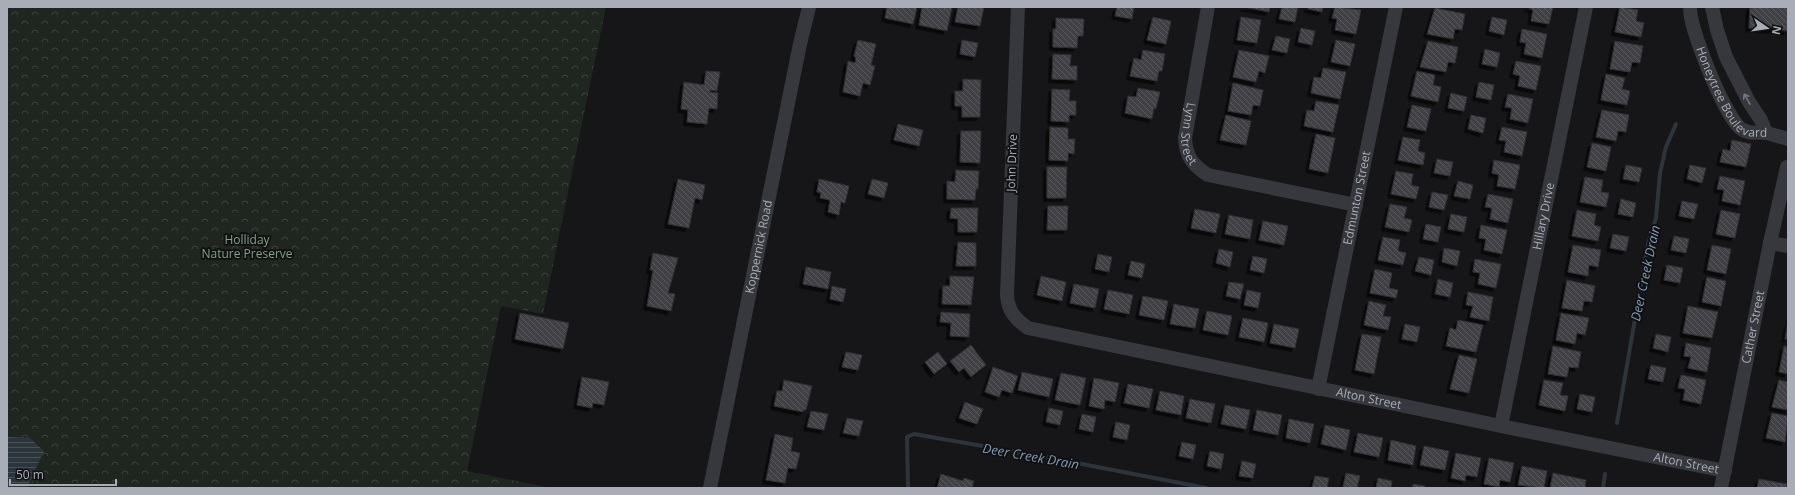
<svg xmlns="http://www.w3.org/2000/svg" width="1795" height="495" font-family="'Open Sans',sans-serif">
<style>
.forest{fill:url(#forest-crowns)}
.water{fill:url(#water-rules)}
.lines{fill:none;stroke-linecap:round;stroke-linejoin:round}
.stream{stroke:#2c353c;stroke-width:4}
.building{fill:url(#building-back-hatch);stroke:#303034;filter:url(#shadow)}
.street{stroke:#37383d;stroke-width:14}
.oneway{stroke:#757881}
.labels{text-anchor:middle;stroke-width:4;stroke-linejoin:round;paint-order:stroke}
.street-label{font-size:12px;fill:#a8adb8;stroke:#111113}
.park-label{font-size:12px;fill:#7fa381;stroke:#111113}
.water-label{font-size:13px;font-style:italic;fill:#7f9bb3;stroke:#111113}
</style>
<defs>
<pattern id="forest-crowns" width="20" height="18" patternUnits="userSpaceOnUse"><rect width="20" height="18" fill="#1e261f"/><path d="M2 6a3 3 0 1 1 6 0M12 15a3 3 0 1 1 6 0" fill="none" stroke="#3c433d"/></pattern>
<pattern id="water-rules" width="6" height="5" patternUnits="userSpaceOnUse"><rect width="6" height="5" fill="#2c353c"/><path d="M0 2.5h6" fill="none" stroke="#485056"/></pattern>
<pattern id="building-back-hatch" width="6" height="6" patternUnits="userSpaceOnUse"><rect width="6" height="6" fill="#404145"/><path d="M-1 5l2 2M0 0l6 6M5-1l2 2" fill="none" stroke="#595a5e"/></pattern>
<filter id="shadow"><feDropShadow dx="-3.5" dy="3.5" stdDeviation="0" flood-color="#0009"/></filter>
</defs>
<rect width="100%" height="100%" fill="#161618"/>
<path class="forest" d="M7 7H606L543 314 501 306 467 471 551 488H7Z"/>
<path class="water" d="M7 437 30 438 44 451 27 488H7Z"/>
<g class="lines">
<g class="stream">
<path d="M1617 423 1648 244 1656 218 1660 173 1666 147 1676 124"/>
<path d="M908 488 907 437 914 434 1051 458 1206 488"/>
<path d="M1603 488 1605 474"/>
</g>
</g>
<g class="building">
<path d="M887 7H917L913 24 885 18Z"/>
<path d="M922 7H952L947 31 919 25Z"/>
<path d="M958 7H984L980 26 955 22Z"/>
<path d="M1117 7H1134L1132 19 1115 16Z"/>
<path d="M1244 7H1270L1269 12Z"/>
<path d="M1282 7H1298L1295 22 1279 19Z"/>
<path d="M1308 7H1323L1322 12 1308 9Z"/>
<path d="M1335 7 1361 10 1356 34 1335 30 1337 19 1332 18Z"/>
<path d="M1527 7H1553L1549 24 1531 21 1533 10Z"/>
<path d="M1620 7 1638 10 1636 21 1644 23 1641 37 1615 32Z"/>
<path d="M1750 7H1788V31L1749 28Z"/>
<path d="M1435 8 1465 14 1462 30 1455 29 1453 39 1427 34Z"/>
<path d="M1153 17 1171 21 1166 44 1147 40Z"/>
<path d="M1241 17 1261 20 1257 43 1237 40Z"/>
<path d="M1492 17 1507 20 1504 35 1489 31Z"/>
<path d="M1056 18 1084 19 1083 36H1078L1077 48 1053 47V29H1056Z"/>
<path d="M1301 28 1315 31 1312 45 1298 42Z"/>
<path d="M1522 29 1547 34 1542 58 1524 54 1526 43 1520 42Z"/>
<path d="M1276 36 1290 39 1287 53 1272 50Z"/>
<path d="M858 40 876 44 871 65 875 66 870 85 863 83 860 96 843 92 848 61 855 63 856 58 854 56Z"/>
<path d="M962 40 978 43 975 57 960 54Z"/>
<path d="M1336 40 1355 44 1350 66 1331 62Z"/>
<path d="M1428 41 1458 47 1455 63 1448 62 1446 72 1420 67Z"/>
<path d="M1615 41 1643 46 1640 63 1632 62 1630 72 1610 69Z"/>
<path d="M1485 49 1500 53 1497 67 1482 64Z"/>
<path d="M1143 50 1165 54 1162 71H1159L1157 81 1130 76 1134 58 1141 60Z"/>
<path d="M1239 50 1269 56 1265 73 1259 71 1256 82 1233 77Z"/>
<path d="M1053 54 1071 55 1070 66H1077V80L1052 79Z"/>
<path d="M1516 61 1541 66 1536 90 1518 86 1520 76 1513 74Z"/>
<path d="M1323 68 1346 72 1340 99 1311 93 1314 77 1321 78Z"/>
<path d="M706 71 720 72 717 91 710 90V92L718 93 717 109 709 108 707 124 687 122 688 110 681 109 684 82 704 85Z"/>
<path d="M1417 71 1435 75 1433 85 1441 87 1438 102 1411 96Z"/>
<path d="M1606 74 1625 78 1622 89 1630 91 1627 105 1601 100Z"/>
<path d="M963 79 981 80 980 117H962V106H955V91H963Z"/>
<path d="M1479 82 1494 85 1491 100 1476 97Z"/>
<path d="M1233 83 1263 90 1260 106 1253 105 1251 115 1228 111Z"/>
<path d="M1138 88 1160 92 1156 109 1154 108 1152 119 1125 113 1128 96 1136 97Z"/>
<path d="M1052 89 1070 90 1069 101H1076V115H1069V122L1051 121Z"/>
<path d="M1451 93 1467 97 1464 111 1448 108Z"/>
<path d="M1508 94 1533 99 1528 123 1510 119 1512 108 1505 107Z"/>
<path d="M1316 101 1339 105 1333 132 1304 126 1307 110 1314 111Z"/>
<path d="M1412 105 1431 109 1426 131 1407 127Z"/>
<path d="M1602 110 1629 115 1626 132 1618 131 1616 141 1596 137Z"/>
<path d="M1226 115 1251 121 1246 145 1220 140Z"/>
<path d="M1471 115 1486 118 1483 133 1468 129Z"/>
<path d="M898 124 923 130 919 146 894 140Z"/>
<path d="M1050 127 1068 128V139H1075L1074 154 1068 153V161L1049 160Z"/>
<path d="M1502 127 1527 132 1522 156 1504 152 1506 141 1499 140Z"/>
<path d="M961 131H981L980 163 960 162Z"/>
<path d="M1316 134 1335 138 1328 173 1309 169Z"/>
<path d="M1403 137 1420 140 1418 151 1425 153 1423 165 1398 160Z"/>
<path d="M1732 140 1751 144 1746 167 1720 162 1723 149 1730 151Z"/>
<path d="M1592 143 1611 147 1606 171 1587 167Z"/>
<path d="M1437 159 1453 162 1450 176 1434 173Z"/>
<path d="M1494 160 1520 165 1515 189 1497 186 1499 175 1492 173Z"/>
<path d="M1626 165 1642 168 1639 182 1623 179Z"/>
<path d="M1690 165 1706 168 1702 183 1687 179Z"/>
<path d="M1047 167H1067L1066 198H1047Z"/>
<path d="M956 170 979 171 978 189H976L975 200 947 199V181L955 182Z"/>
<path d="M1396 171 1413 174 1411 185 1419 187 1416 199 1391 194Z"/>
<path d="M1720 176 1745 181 1740 205 1722 201 1724 190 1717 189Z"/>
<path d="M1585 177 1603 180 1601 192 1609 193 1606 207 1580 202Z"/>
<path d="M678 179 705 185 702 200 695 198 689 228 668 224Z"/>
<path d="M819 179 849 186 845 203 841 202 839 215 828 212 830 200 820 198 821 193 817 192Z"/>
<path d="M872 179 888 183 884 198 868 194Z"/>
<path d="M1458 181 1473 185 1470 199 1454 196Z"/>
<path d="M1432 192 1448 195 1444 210 1429 207Z"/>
<path d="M1488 194 1513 199 1508 223 1490 219 1492 208 1485 207Z"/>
<path d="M1621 199 1636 203 1633 217 1618 214Z"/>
<path d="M1682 201 1698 204 1694 219 1679 216Z"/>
<path d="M1390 204 1407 207 1404 218 1412 220 1409 232 1385 227Z"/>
<path d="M1048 206H1068L1067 230H1047Z"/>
<path d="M951 208H978L977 232H958V219L950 218Z"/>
<path d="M1195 209 1220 214 1216 233 1191 228Z"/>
<path d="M1577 210 1596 214 1594 225 1601 227 1598 241 1572 236Z"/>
<path d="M1721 210 1740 214 1735 238 1716 234Z"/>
<path d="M1451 214 1467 217 1464 232 1448 229Z"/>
<path d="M1229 215 1253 220 1250 239 1225 234Z"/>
<path d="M1263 221 1288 226 1284 245 1259 240Z"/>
<path d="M1426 224 1441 227 1438 242 1423 239Z"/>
<path d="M1481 225 1507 230 1502 254 1484 250 1486 239 1479 238Z"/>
<path d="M1613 234 1629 237 1626 251 1610 248Z"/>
<path d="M1674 236 1689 239 1686 253 1671 250Z"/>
<path d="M1383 237 1400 240 1398 251 1406 253 1403 265 1378 260Z"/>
<path d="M958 242 976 243V266H956Z"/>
<path d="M1573 245 1601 250 1598 267 1589 265 1588 276 1568 272Z"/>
<path d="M1712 245 1731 249 1726 274 1707 270Z"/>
<path d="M1444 248 1460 251 1457 266 1442 262Z"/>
<path d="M1219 249 1233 252 1230 267 1216 263Z"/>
<path d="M653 253 678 258 668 293 675 294 671 311 647 306 653 270H650Z"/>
<path d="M1098 254 1112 257 1109 272 1095 269Z"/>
<path d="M1253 256 1267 259 1264 273 1250 270Z"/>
<path d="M1419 257 1434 260 1431 275 1415 271Z"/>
<path d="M1475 259 1501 264 1496 288 1478 284 1480 273 1473 272Z"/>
<path d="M1131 261 1145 264 1142 278 1128 275Z"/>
<path d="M1667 265 1683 268 1680 283 1664 280Z"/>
<path d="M806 267 831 272 828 289 803 284Z"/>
<path d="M1375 269 1392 273 1389 288 1398 290 1396 298 1370 293Z"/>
<path d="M950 276 974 277 971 305 942 304 943 286H950Z"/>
<path d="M1041 276 1066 282 1062 301 1037 295Z"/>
<path d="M1707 277 1726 281 1721 306 1702 302Z"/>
<path d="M1438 279 1453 283 1450 297 1435 294Z"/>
<path d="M1567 280 1595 286 1592 302 1584 301 1582 311 1562 308Z"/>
<path d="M1229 282 1244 284 1240 299 1226 296Z"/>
<path d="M1074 284 1099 289 1095 308 1070 303Z"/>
<path d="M832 286 846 289 843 302 830 299Z"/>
<path d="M1108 290 1133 295 1129 314 1104 309Z"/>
<path d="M1247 290 1261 293 1258 308 1244 305Z"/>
<path d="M1468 292 1493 297 1489 321 1470 317 1473 306 1466 305Z"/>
<path d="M1143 296 1168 301 1164 320 1139 315Z"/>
<path d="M1369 301 1386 305 1383 316 1391 317 1388 330 1364 325Z"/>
<path d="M1174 304 1199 309 1195 328 1170 324Z"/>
<path d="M1688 306 1718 312 1712 338 1683 333Z"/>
<path d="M1207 311 1232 316 1228 335 1203 330Z"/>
<path d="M941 312 970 314 969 337 950 336 951 323 940 322Z"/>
<path d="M520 313 569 323 563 349 515 339Z"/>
<path d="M1561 313 1589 318 1585 335 1577 333 1575 344 1556 340Z"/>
<path d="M1243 318 1268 323 1264 342 1239 337Z"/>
<path d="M1458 320 1483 325 1476 352 1446 346 1450 328 1456 330Z"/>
<path d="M1788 323V339H1785Z"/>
<path d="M1274 324 1299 329 1295 348 1270 343Z"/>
<path d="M1405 324 1420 327 1417 342 1402 339Z"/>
<path d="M1362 334 1381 337 1374 374 1355 370Z"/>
<path d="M1656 334 1671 337 1668 352 1653 348Z"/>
<path d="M1686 343 1711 348 1707 372 1688 368 1691 357 1684 356Z"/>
<path d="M971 345 986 365 971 377 964 368 959 372 950 361Z"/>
<path d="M1553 346 1581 352 1578 368 1569 367 1567 377 1548 374Z"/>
<path d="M1784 346 1788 347V374L1779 372Z"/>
<path d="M846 352 862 355 858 370 842 367Z"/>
<path d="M938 352 947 364 934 374 925 362Z"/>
<path d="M1459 355 1477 359 1469 393 1450 389Z"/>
<path d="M1651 365 1666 368 1663 382 1648 379Z"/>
<path d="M993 367 1018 376 1012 393 1002 390 999 397 985 392Z"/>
<path d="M1022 372 1053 379 1049 397 1018 390Z"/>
<path d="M1061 373 1086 378 1080 405 1055 400Z"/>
<path d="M1681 375 1706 380 1701 404 1683 400 1685 389 1678 388Z"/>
<path d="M582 377 609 382 604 405 593 403 592 408 577 405Z"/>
<path d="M1094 378 1119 383 1115 402 1105 400 1104 409 1089 406Z"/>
<path d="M784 380 812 386 806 410H803V412L774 406 777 391H782Z"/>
<path d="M1544 380 1563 383 1560 395 1568 396 1565 411 1539 405Z"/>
<path d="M1779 380 1788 382V410L1772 407Z"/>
<path d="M1128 384 1153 389 1149 408 1124 403Z"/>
<path d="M1160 391 1184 396 1181 415 1156 410Z"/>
<path d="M1580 394 1595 397 1592 412 1577 409Z"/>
<path d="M1190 399 1215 404 1211 423 1186 418Z"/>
<path d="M965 402 983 409 977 424 959 418Z"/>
<path d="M1225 405 1250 410 1246 429 1221 424Z"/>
<path d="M1049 408 1063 411 1060 425 1046 422Z"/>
<path d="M1257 410 1282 415 1278 435 1253 430Z"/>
<path d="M811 411 828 414 824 430 807 427Z"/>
<path d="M1772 413 1788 416 1785 442 1766 438Z"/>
<path d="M1082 414 1096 417 1093 432 1079 429Z"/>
<path d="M847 418 863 421 859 436 843 433Z"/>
<path d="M1289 419 1314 424 1310 443 1286 438Z"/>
<path d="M1116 422 1130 425 1127 440 1113 437Z"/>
<path d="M1325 425 1350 430 1346 450 1321 444Z"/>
<path d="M1358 433 1383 438 1379 457 1354 452Z"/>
<path d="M775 434 793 438 791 451 800 453 796 469 788 468 785 483 766 480Z"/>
<path d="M1391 440 1416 446 1413 465 1388 460Z"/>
<path d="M1182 442 1196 445 1193 459 1179 456Z"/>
<path d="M1424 446 1449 451 1445 470 1420 465Z"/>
<path d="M1210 451 1224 454 1221 469 1207 466Z"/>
<path d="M1456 453 1481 458 1477 477 1466 475 1465 481 1451 478Z"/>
<path d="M1489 458 1514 463 1510 482 1500 480 1499 487 1484 484Z"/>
<path d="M1242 461 1256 464 1253 478 1239 476Z"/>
<path d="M1522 466 1547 471 1544 488 1518 485Z"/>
<path d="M1346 473 1360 476 1357 488 1343 487Z"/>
<path d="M1553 473 1586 480 1585 488H1550Z"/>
<path d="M941 474 963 481 964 478 974 481 972 488H937Z"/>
<path d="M1315 476 1329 478 1327 488H1312Z"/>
<path d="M1378 478 1392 481 1391 488H1376Z"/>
<path d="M1759 479 1787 484 1786 488H1757Z"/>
<path d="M1413 484 1425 486V488H1412Z"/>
</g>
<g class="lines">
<g class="street">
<path id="s1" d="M1018 7 1007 295C1008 311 1015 319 1028 328L1501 426 1725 471"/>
<path id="s2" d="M1208 7 1185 138C1186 156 1192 165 1208 175L1356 205"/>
<path id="s3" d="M1690 7C1689 28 1724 114 1740 128 1748 135 1758 132 1767 133 1774 135 1781 137 1788 139"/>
<path d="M1712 7 1717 30 1726 57 1749 102 1761 120 1766 133"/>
<path d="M1770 243 1788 246"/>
<path id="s4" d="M1318 389 1396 7"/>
<path id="s5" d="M1501 426 1586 7"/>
<path id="s6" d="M710 488 800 44 809 7"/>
<path id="s7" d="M1721 488 1770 243 1787 167"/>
</g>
</g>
<defs><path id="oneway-shaft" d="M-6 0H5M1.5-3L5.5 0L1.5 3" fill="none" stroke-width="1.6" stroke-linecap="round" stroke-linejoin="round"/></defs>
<use class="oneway" href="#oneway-shaft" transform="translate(1747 99) rotate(-120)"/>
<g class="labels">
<g class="street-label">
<text dy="4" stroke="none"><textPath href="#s3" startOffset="101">Honeytree Boulevard</textPath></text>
<text dy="4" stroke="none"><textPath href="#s2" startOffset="129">Lynn Street</textPath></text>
<text transform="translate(1012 163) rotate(-88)" y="4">John Drive</text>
<text dy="4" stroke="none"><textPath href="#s4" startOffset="195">Edmunton Street</textPath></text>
<text dy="4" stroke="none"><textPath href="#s5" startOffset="214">Hillary Drive</textPath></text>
<text dy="4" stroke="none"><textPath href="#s6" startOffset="246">Koppernick Road</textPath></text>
<text dy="4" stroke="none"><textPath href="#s7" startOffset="164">Cather Street</textPath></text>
<text dy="4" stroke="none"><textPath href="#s1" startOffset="677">Alton Street</textPath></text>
<text dy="4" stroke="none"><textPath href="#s1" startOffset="1001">Alton Street</textPath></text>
</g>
<g class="park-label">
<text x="247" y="244">Holliday<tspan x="247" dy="14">Nature Preserve</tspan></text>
</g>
<g class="water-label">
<text transform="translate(1645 273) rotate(-78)" y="5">Deer Creek Drain</text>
<text transform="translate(1031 456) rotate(10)" y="5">Deer Creek Drain</text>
</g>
</g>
<rect width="1795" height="495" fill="none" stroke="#a8adb8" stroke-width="16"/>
<g transform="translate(1767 28) rotate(103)" stroke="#111113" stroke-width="3" paint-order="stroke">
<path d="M0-3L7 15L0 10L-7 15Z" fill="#a8adb8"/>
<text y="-6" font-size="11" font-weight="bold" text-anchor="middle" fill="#a8adb8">N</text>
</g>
<path d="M10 479v6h106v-6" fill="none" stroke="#a8adb8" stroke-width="2"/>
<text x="16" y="479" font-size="12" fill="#a8adb8" stroke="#111113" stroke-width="3" paint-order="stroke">50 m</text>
</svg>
